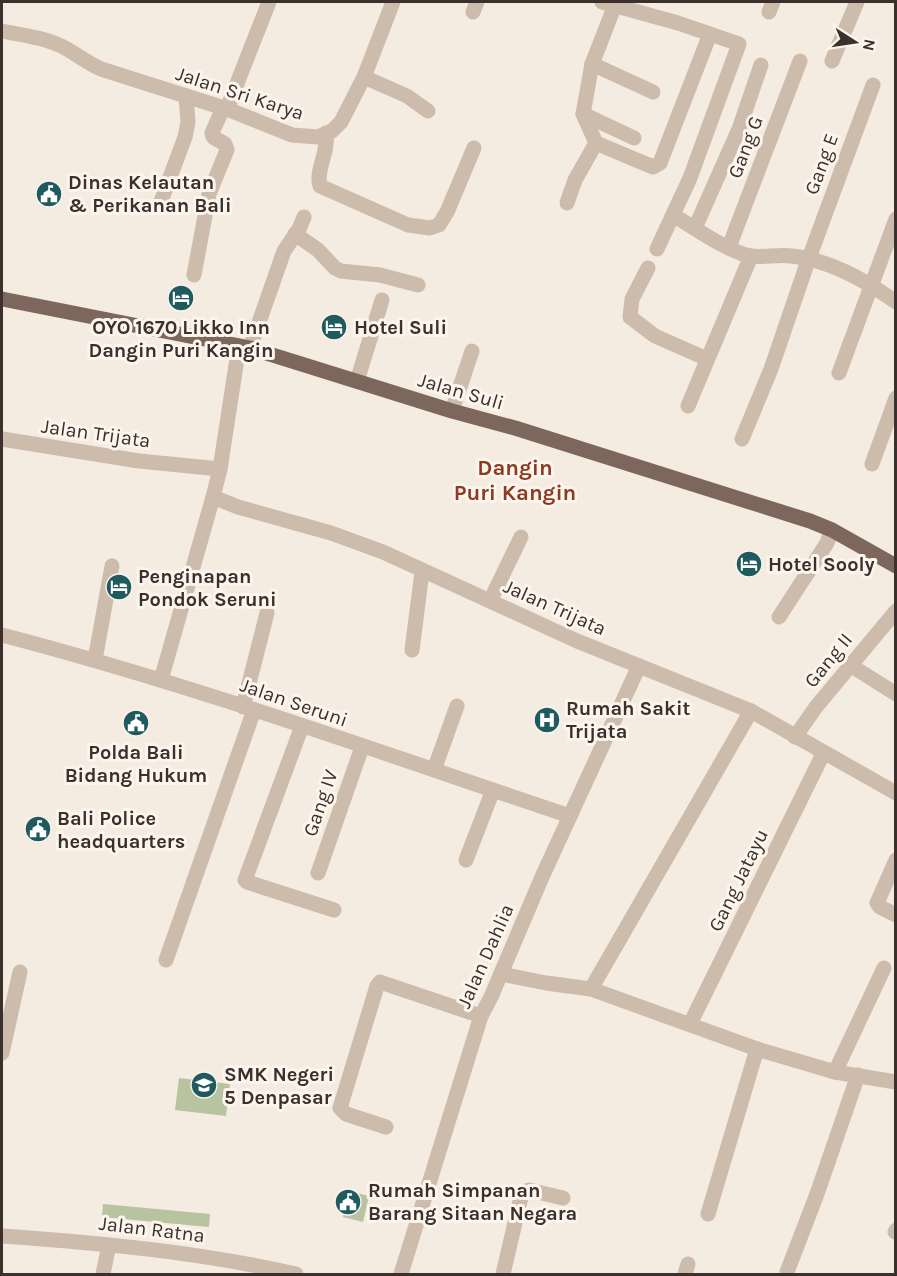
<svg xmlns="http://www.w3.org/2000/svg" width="897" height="1276" font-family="Karla,sans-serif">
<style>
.green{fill:#b8c4a0}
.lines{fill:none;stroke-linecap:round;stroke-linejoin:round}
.minor{stroke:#cdbbac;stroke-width:15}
.major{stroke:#7d675c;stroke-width:15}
.labels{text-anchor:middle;stroke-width:6;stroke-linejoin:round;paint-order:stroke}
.street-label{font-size:20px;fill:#3b302b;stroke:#fbf5ee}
.poi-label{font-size:20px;font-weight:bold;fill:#3b302b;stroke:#fbf5ee;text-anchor:start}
.quarter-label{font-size:22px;font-weight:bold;fill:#8c3b22;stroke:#fbf5ee}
</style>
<rect width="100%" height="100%" fill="#f4ebe1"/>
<g class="green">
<path d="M179 1078 230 1084 226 1116 175 1110Z"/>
<path d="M349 1191 369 1196 363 1222 343 1217Z"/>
<path d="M103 1204 210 1214 209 1227 102 1217Z"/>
</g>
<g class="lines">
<g class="minor">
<path d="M602 2 678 23 739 44 690 178 657 249"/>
<path d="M615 5 592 64 583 114 596 143 653 167 660 163 710 34"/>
<path d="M473 12 477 2"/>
<path d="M769 12 773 2"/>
<path d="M2 31C23 35 47 38 67 49 79 56 88 63 101 69L227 109 292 135 318 137 332 131 341 122 364 77 393 2"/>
<path d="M832 61 857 2"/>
<path d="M592 64 653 92"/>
<path d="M364 77 407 96 428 111"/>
<path d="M227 109 269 2"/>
<path d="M583 114 634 138"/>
<path d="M326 133C329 153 315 170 320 186L408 225 430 228 439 225 447 212 474 148"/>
<path d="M567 203 575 180 596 143"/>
<path d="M160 204 185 137 188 122 186 96"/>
<path d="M673 215C695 228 725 250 750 256 763 258 778 254 792 256 830 260 865 280 896 302"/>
<path d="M695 228 739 129 761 65"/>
<path d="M295 234 318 250 335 268 341 271 380 275 418 285"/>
<path d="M729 247 800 61"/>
<path d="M648 268 632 299 630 317 655 336 707 359"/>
<path d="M194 275 209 194 227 150 225 144 213 137 212 133 223 108"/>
<path d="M250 348 284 251 299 229 304 217"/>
<path d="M839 373 896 219"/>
<path d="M357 381 382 300"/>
<path d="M688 406 751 256"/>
<path d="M452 411 472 351"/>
<path d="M2 439 139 461 220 469"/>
<path d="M742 439 771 369 809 258 873 85"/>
<path d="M872 464 896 398"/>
<path d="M213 497 238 507 331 533 383 552 577 641 751 711 896 793"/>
<path d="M490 601 521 537"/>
<path d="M779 617 827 543 832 530"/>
<path d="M2 635C194 685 382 753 570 816"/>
<path d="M412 650 422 572"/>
<path d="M95 660 112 566"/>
<path d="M850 665 896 694"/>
<path d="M161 680 213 497 220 469 239 346"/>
<path d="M243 707 267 613"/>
<path d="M302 726 245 880 247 882 334 910"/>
<path d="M795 737 816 707 896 611"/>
<path d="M434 770 457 706"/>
<path d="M466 860 493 790"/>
<path d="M896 860 877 903 880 907 896 915"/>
<path d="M318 873 362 747"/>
<path d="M166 960 254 710"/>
<path d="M501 974 546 983 591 989 757 1049 835 1072 896 1082"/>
<path d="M591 989 751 711"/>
<path d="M690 1024 823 754"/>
<path d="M2 1053 20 972"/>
<path d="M835 1072 884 968"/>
<path d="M386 1127 346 1114 340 1108 377 986 380 982 481 1016"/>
<path d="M708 1214 757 1049"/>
<path d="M895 1232 896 1230"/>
<path d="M2 1236C101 1243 199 1252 296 1274"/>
<path d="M787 1272 817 1194 858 1075"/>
<path d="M103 1274 109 1245"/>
<path d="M401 1274 481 1016 491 997 542 877 639 666"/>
<path d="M503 1274 522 1193 529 1190 563 1198"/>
<path d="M685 1274 688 1264"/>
</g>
<path class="major" d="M2 299 250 348 452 411 515 428 810 521 832 530 896 566"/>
</g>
<defs>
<symbol id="civic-disc" viewBox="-11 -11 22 22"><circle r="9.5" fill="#1f5a5e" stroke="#fbf5ee"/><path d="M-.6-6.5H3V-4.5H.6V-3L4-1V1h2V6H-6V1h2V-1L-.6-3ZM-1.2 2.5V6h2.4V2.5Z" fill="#fff"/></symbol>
<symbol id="hotel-disc" viewBox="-11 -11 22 22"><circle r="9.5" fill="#1f5a5e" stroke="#fbf5ee"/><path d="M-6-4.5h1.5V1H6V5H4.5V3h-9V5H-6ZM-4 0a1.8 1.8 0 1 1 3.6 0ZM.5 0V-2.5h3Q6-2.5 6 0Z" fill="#fff"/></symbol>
<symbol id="hospital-disc" viewBox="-11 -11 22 22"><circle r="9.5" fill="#1f5a5e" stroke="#fbf5ee"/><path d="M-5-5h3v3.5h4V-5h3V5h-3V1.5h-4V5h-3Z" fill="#fff"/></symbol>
<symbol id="school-disc" viewBox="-11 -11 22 22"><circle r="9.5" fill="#1f5a5e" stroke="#fbf5ee"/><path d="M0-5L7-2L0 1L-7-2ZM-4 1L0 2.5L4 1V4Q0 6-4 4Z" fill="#fff"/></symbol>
</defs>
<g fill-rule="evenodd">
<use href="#civic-disc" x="34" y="179" width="30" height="30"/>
<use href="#hotel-disc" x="166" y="283" width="30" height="30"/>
<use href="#hotel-disc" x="319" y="312" width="30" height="30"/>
<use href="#hotel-disc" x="734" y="549" width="30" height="30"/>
<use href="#hotel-disc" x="104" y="572" width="30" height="30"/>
<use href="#hospital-disc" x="532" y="705" width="30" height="30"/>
<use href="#civic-disc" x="121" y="708" width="30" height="30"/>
<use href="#civic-disc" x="23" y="814" width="30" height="30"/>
<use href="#school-disc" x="189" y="1070" width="30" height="30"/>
<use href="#civic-disc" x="333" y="1187" width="30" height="30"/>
</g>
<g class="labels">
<g class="street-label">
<text transform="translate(240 93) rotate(18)" y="7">Jalan Sri Karya</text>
<text transform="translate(745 147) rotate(-69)" y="7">Gang G</text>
<text transform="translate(821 164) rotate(-70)" y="7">Gang E</text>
<text transform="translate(461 391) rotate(16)" y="7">Jalan Suli</text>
<text transform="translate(96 433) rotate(8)" y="7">Jalan Trijata</text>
<text transform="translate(555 607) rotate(24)" y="7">Jalan Trijata</text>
<text transform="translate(828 660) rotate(-51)" y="7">Gang II</text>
<text transform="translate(294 702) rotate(19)" y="7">Jalan Seruni</text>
<text transform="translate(320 803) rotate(-71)" y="7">Gang IV</text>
<text transform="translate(738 880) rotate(-64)" y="7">Gang Jatayu</text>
<text transform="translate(485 956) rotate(-66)" y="7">Jalan Dahlia</text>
<text transform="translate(152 1229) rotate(7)" y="7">Jalan Ratna</text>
</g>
<g class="poi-label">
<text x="68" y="189">Dinas Kelautan<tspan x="68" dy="23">&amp; Perikanan Bali</tspan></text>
<text x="181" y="334" text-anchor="middle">OYO 1670 Likko Inn<tspan x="181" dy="23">Dangin Puri Kangin</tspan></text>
<text x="354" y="334">Hotel Suli</text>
<text x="768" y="571">Hotel Sooly</text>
<text x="138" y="583">Penginapan<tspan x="138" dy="23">Pondok Seruni</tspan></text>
<text x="566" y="715">Rumah Sakit<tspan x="566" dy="23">Trijata</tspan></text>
<text x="136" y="759" text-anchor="middle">Polda Bali<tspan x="136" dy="23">Bidang Hukum</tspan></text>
<text x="57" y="825">Bali Police<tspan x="57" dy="23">headquarters</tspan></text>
<text x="224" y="1081">SMK Negeri<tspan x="224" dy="23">5 Denpasar</tspan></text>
<text x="368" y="1197">Rumah Simpanan<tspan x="368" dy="23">Barang Sitaan Negara</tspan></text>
</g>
<g class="quarter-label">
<text x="515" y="475">Dangin<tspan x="515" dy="25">Puri Kangin</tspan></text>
</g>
</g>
<rect width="897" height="1276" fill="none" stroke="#3b302b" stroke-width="6"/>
<g transform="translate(855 42) rotate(102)" stroke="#fbf5ee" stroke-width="4.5" paint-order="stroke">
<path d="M0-4.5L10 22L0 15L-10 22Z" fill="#3b302b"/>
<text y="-9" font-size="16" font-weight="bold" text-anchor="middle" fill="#3b302b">N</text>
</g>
</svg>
